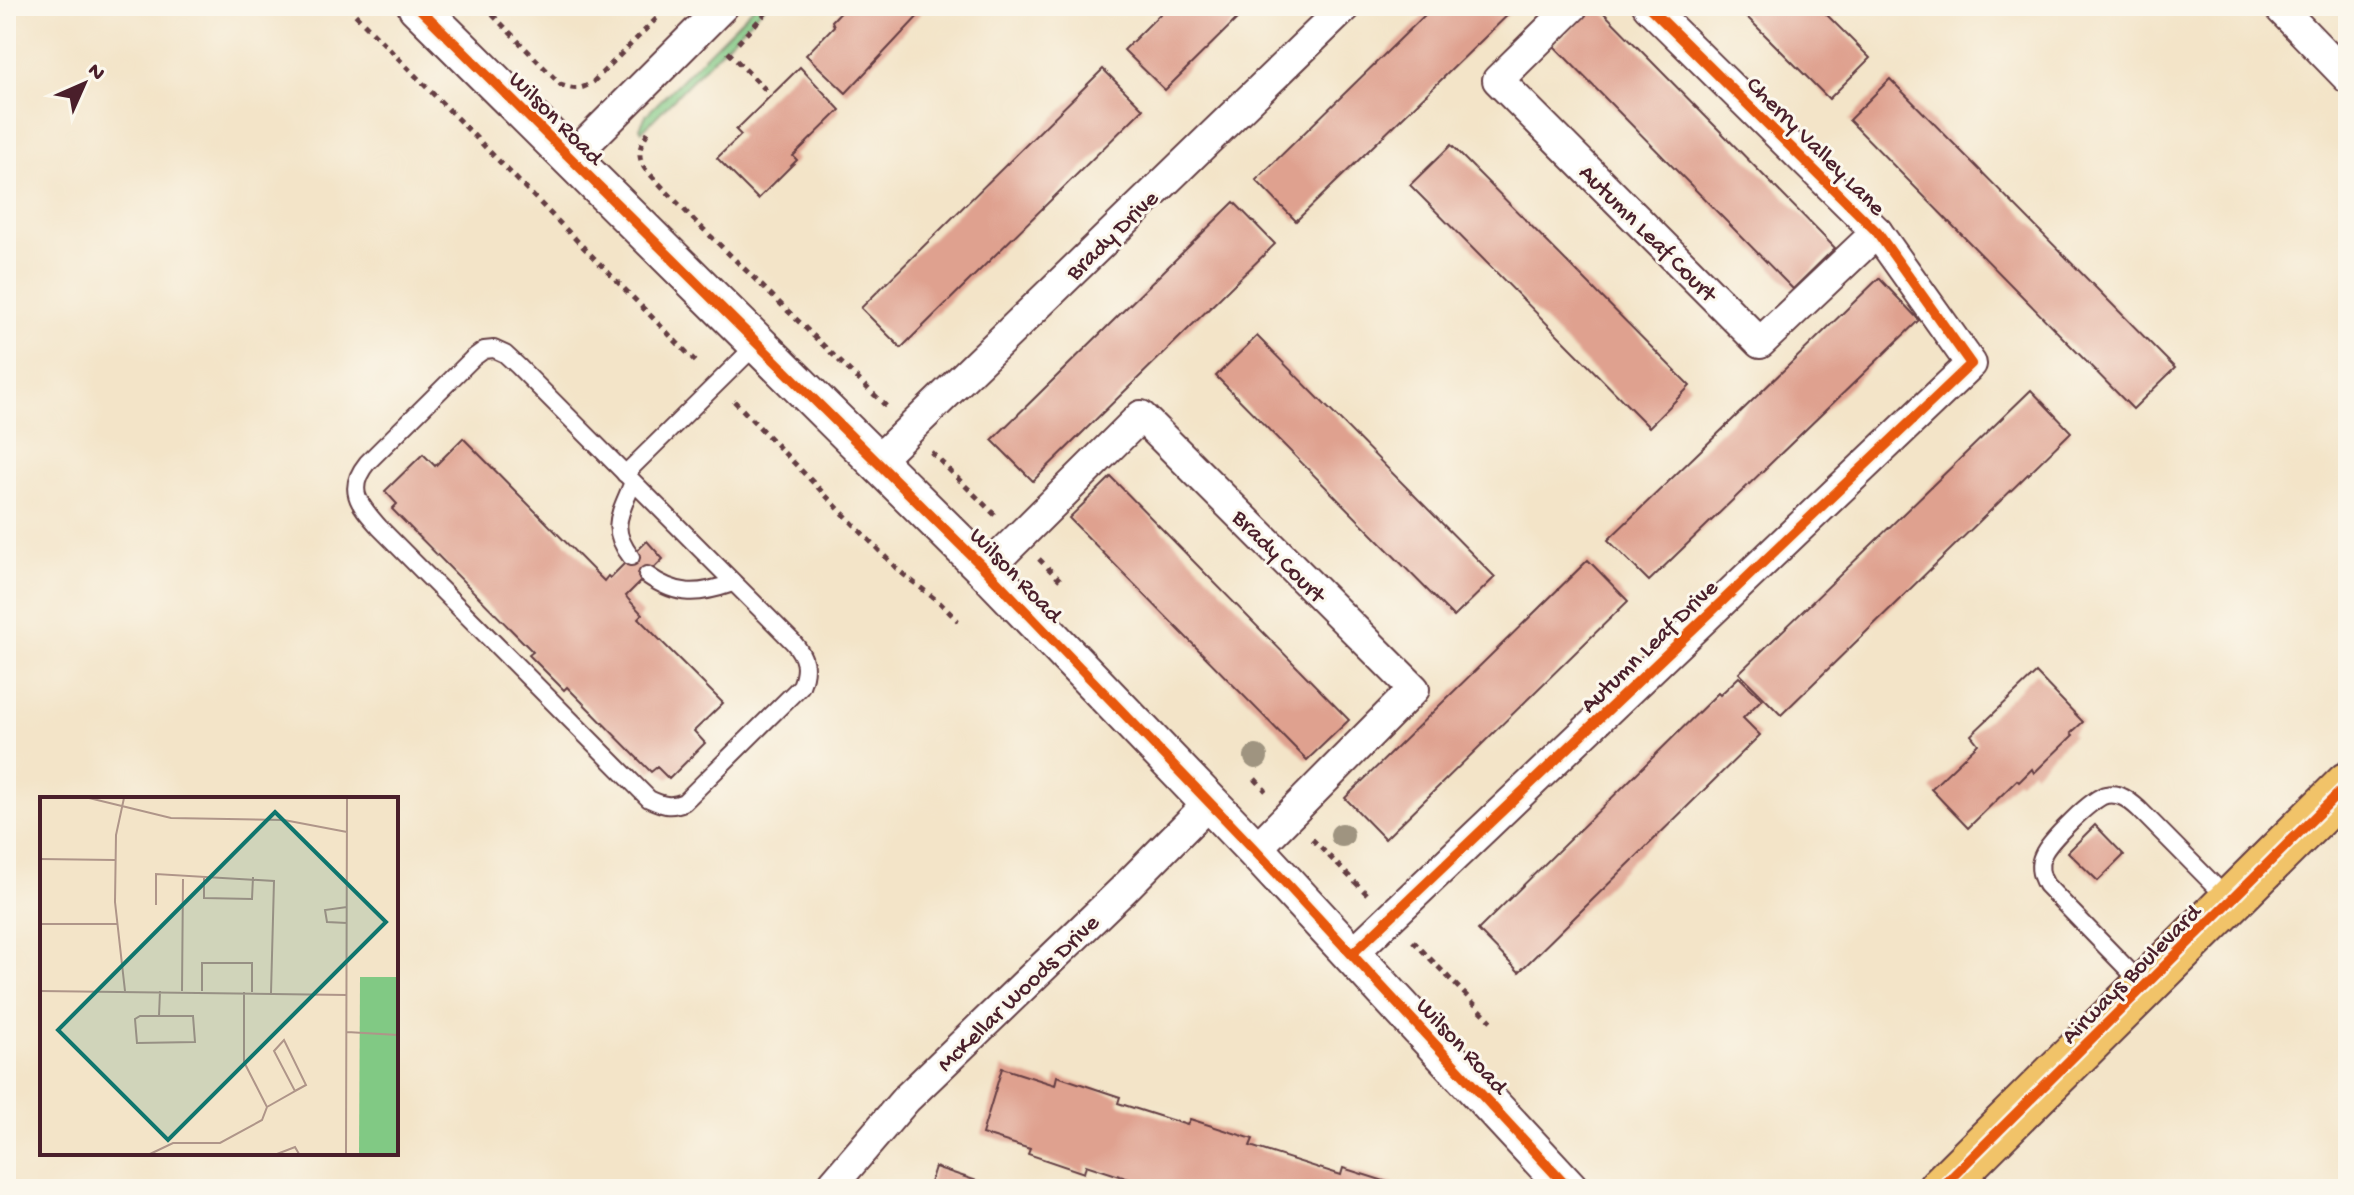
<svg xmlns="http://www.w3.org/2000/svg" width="2354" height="1195" font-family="'Gochi Hand',sans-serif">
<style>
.green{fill:#81c984;stroke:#667458;stroke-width:2}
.building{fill:#dfa18f}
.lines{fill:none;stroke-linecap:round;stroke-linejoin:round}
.service-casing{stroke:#633d43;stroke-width:20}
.minor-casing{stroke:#633d43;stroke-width:34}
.tertiary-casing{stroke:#633d43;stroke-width:42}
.primary-casing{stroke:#633d43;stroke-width:48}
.path{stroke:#633d43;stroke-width:5;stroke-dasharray:6 6;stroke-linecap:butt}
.service{stroke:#fff;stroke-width:16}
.minor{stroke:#fff;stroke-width:30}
.tertiary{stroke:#fff;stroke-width:38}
.primary{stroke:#f1c369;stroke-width:44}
.cycleway-casing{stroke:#fbf7ec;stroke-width:15}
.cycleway{stroke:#e8590c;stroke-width:10}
.tree{fill:#9f9480}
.labels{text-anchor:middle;stroke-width:6;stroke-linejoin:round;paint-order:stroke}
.street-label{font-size:24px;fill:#4a1f2b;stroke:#fbf7ec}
.inset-road{fill:none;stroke:#af9589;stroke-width:2}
.view{fill:#0f766e;fill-opacity:0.15;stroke:#0f766e;stroke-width:4}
.inset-edge{fill:none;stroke:#4a1f2b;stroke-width:4}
</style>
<rect width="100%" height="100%" fill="#fbf7ec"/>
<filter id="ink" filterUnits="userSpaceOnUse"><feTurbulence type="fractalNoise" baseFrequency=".0125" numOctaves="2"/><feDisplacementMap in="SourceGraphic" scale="16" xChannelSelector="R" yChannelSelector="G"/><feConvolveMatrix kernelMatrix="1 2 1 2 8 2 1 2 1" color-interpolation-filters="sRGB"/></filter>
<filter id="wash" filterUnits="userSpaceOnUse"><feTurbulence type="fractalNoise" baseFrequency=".006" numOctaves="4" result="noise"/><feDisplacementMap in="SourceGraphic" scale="32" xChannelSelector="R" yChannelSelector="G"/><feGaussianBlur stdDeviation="1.8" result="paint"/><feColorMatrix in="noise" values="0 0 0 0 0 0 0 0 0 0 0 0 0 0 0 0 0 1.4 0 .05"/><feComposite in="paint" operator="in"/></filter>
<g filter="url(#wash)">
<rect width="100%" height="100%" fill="#f3e4c8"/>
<path class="green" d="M755 6H765L642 131 640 128 646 115Z"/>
<g id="blocks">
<g class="building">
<path d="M846 6H914L921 13 846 93 806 55 834 26 832 21Z"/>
<path d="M1168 6H1250L1165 90 1124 50Z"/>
<path d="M1434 6H1517L1296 221 1256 180Z"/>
<path d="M1595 6H1597L1835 248 1793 289 1554 46Z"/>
<path d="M1736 6H1818L1870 58 1829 99Z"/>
<path d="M800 67 840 110 793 156 797 160 758 199 717 158 741 135 736 130Z"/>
<path d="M1103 69 1143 109 901 348 861 308Z"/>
<path d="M1890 79 2175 368 2133 409 1849 120Z"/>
<path d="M1451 145 1690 386 1649 427 1410 185Z"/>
<path d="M1234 202 1275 244 1033 481 992 440Z"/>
<path d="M1879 278 1919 320 1649 581 1608 540Z"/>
<path d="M1257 336 1495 577 1454 617 1216 376Z"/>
<path d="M2031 390 2071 432 1781 715 1739 673Z"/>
<path d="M463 438 604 581 608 576 610 578 647 541 663 559 626 596 628 599 642 614 638 618 723 703 694 731 705 743 669 779 657 767 651 772 567 687 564 690 529 655 533 652 392 509 397 504 385 491 423 454 435 466Z"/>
<path d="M1111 477 1349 720 1307 760 1069 518Z"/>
<path d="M1588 560 1628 601 1385 839 1345 798Z"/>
<path d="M2036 673 2083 722 2071 733 2073 735 2034 773 2032 769 2019 782 2017 780 1968 828 1931 789 1978 744 1971 735Z"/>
<path d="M1739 677 1762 699 1743 718 1760 735 1519 972 1478 930 1718 693 1720 695Z"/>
<path d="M2095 825 2124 855 2098 881 2068 852Z"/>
<path d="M1002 1068 1055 1085 1057 1076 1120 1097 1118 1103 1187 1125 1190 1119 1253 1139 1250 1146 1341 1175 1343 1168 1400 1186V1189H1160L1086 1165 1084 1173 1028 1154 1030 1149 982 1134Z"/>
<path d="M935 1167 998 1188V1189H928Z"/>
</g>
</g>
</g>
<g filter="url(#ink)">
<use href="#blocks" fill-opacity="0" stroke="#633d43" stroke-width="2"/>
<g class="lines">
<defs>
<g id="service">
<path d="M494 349 505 354 518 366 793 642C806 657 808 668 801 686L684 802C670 808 662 805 649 799L379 527C360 505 345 490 367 463L473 358 484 350Z"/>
<path d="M625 474 757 344"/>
<path d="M631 557C608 527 621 513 633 482"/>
<path d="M647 575C678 597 698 595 733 583"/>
<path d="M2144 986 2046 885C2040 875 2038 865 2043 855 2048 842 2093 797 2106 795 2119 792 2129 800 2139 809L2228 899"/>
</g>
<g id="minor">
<path d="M1573 6 1498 80 1760 343 1877 232"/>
<path d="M2278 6 2348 78"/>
<path d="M571 158 723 6"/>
<path d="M876 462 1346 6"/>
<path d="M986 570 1141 416 1414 689 1255 850"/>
<path d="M1352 954 1971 364 1877 232 1648 6"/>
<path d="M832 1189 834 1183 906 1099 1123 890 1210 802"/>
</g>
<path id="tertiary" d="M417 6 986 570 1255 850 1569 1189"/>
<path id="primary" d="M1940 1189 2348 784"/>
</defs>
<use href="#service" class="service-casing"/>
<use href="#minor" class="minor-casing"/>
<use href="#tertiary" class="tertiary-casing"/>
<use href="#primary" class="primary-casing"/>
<g class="path">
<path d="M347 6 699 365"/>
<path d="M484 6 561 85C574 90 581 90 593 82L669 6"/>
<path d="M738 43 772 6"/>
<path d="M728 52 768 92"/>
<path d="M648 132C640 145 636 155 645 169L694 220 888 408"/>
<path d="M734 401 898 570 939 602 958 621"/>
<path d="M931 452 995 515"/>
<path d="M1039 559 1060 580"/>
<path d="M1255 779 1266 791"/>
<path d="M1312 839 1367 894"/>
<path d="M1413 941 1491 1021"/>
</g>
<use href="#service" class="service"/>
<use href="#minor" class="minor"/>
<use href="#tertiary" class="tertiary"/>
<use href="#primary" class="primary"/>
<defs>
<g id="cycleway">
<path d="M417 6 986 570 1255 850 1569 1189"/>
<path d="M1352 954 1971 364 1877 232 1648 6"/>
<path d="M1940 1189 2348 784"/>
</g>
</defs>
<use href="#cycleway" class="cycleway-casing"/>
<use href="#cycleway" class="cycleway"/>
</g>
<g class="tree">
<circle cx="1256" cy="757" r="12"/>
<circle cx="1342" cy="835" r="12"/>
</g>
</g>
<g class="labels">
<g class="street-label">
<text transform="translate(557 117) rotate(45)" y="8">Wilson Road</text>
<text transform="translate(1817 145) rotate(45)" y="8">Cherry Valley Lane</text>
<text transform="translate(1649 232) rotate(45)" y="8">Autumn Leaf Court</text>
<text transform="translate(1111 234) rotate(-44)" y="8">Brady Drive</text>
<text transform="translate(1280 555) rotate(45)" y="8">Brady Court</text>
<text transform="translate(1017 574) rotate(46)" y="8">Wilson Road</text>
<text transform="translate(1648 645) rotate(-44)" y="8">Autumn Leaf Drive</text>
<text transform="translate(2130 973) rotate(-45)" y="8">Airways Boulevard</text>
<text transform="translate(1017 992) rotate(-44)" y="8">McKellar Woods Drive</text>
<text transform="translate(1463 1045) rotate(47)" y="8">Wilson Road</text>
</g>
</g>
<g transform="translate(40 797)">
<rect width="358" height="358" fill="#f3e4c8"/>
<path d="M320 180H358V357H319Z" fill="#81c984"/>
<path class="inset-road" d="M49 1 131 21 244 23 307 35M84 1 76 38 75 105 85 194M0 62 75 63M164 81V101L212 102 213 80M116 108V77L234 84 231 196M307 110 285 113 287 125 307 126M0 127H77M0 194 307 198M142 194 143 82M162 194V166H212V195M100 219H153L155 245 97 246 95 222ZM119 219 120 194M307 235 358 238M227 310 255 294 234 254 244 243 266 288 255 294M110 357 133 346H180L222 323 227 310 204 265V195M237 357 255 350 259 357M306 357 307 1"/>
<path class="view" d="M235 15 346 125 128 343 18 233Z"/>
<rect width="358" height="358" class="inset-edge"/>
</g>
<rect width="2354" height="1195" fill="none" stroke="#fbf7ec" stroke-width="32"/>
<g transform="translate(84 84) rotate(45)" stroke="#fbf7ec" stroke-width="6" paint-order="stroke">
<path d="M0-6L14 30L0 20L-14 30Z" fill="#4a1f2b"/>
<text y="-12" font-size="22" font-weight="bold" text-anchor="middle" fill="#4a1f2b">N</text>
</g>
</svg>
